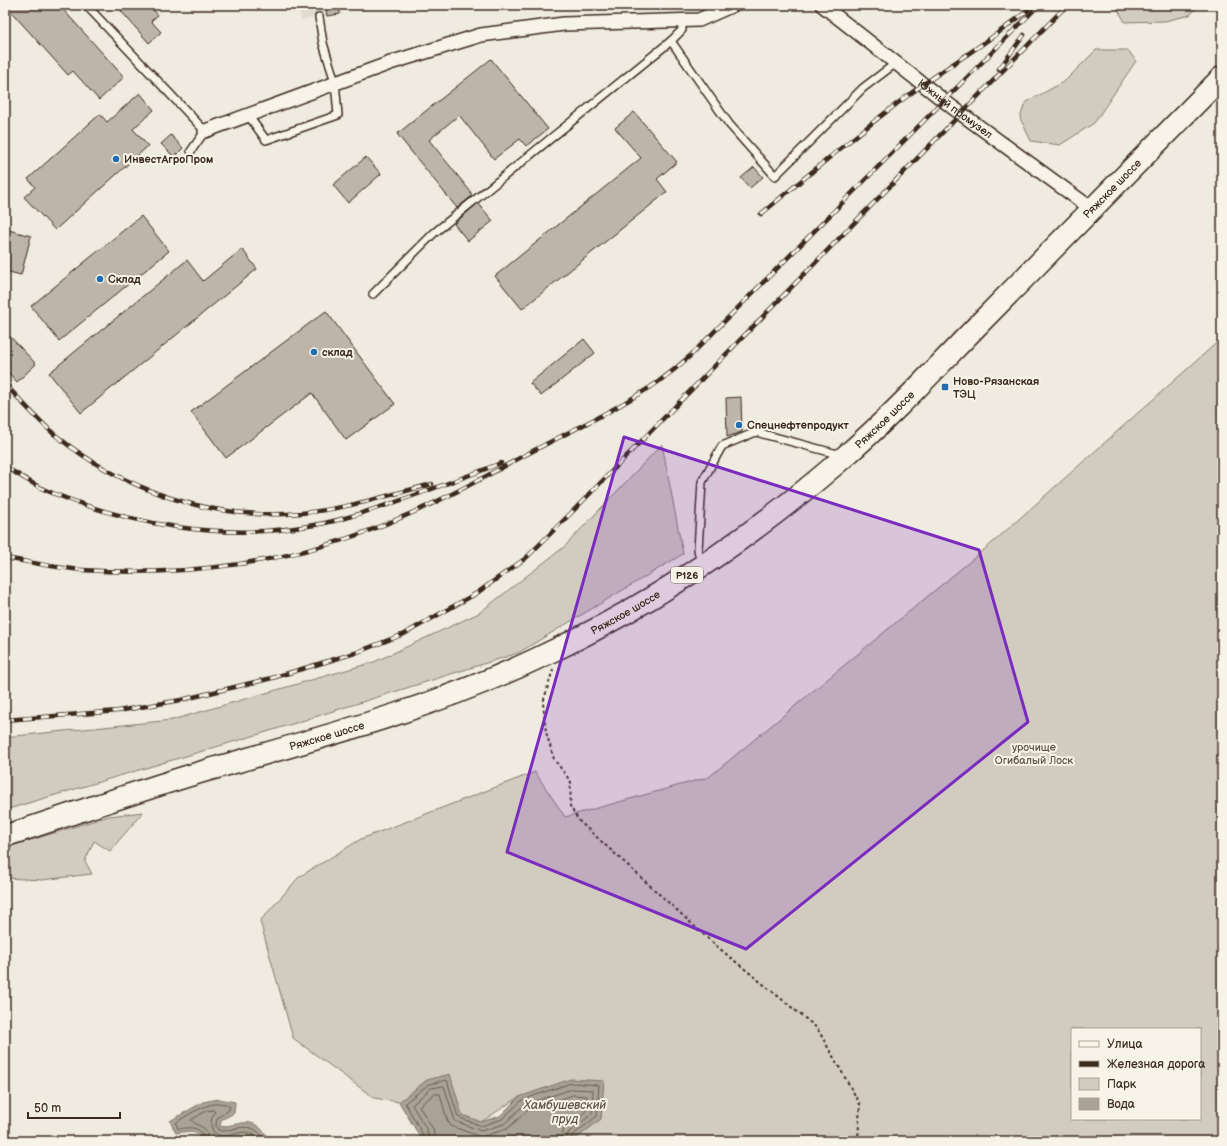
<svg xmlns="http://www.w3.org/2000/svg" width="1227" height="1146" font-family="'Balsamiq Sans',sans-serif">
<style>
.built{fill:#e0dbd0}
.green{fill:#d1cbc0;stroke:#867a6f;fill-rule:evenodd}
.water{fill:#aaa296;stroke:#7e7266}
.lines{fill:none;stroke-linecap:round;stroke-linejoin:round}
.shore{stroke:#675a4e;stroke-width:1}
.building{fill:#bdb5aa;stroke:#3b2a1e}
.service-casing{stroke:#3b2a1e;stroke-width:10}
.minor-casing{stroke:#3b2a1e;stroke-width:16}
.primary-casing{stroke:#3b2a1e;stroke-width:24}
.path{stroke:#3b2a1e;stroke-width:2;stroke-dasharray:3 3;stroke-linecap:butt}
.service{stroke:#f7f3e8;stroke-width:7}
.minor{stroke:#f7f3e8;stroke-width:13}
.primary{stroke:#f7f3e8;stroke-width:21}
.rail-casing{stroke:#3b2a1e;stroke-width:4.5}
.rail{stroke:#f7f3e8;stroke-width:3;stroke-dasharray:9;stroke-linecap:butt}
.marked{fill:#7b2cbf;fill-opacity:0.2;stroke:#7b2cbf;stroke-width:3;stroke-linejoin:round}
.poi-dot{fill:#1f6fb2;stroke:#f7f3e8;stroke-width:1.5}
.labels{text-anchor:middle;stroke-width:4;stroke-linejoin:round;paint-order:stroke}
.shield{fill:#f7f3e8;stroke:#73665b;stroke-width:1}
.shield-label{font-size:10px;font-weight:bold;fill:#3b2a1e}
.street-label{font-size:11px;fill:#3b2a1e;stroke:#f7f3e8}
.poi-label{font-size:11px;font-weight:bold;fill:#3b2a1e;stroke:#f7f3e8;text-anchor:start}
.park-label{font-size:11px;fill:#605246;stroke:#f7f3e8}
.water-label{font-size:12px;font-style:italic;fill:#625448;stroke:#f7f3e8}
</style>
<rect width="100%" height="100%" fill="#efebe0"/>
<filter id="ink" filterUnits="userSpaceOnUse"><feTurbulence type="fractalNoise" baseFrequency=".025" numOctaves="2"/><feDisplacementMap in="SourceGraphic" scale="8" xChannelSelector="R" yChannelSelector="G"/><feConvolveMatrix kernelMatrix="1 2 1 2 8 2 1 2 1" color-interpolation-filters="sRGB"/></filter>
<g filter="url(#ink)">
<path class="built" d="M299 5H339L340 14 301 20Z"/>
<g class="green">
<path d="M1119 5H1199L1190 15 1165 21 1125 22 1117 8Z"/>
<path d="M1096 50H1128L1136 61 1094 123 1060 145 1031 141 1020 118 1025 103 1065 81Z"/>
<path d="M1222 338V1141H571L577 1138 519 1097 481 1122 462 1115 427 1080 399 1102 374 1098 293 1038 260 921 299 877 361 839 535 772 565 817 709 777 991 544ZM1072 1029H1200V1119H1072Z"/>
<path d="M662 444 683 554 518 653 273 730 5 810V737L172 720 374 662 479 613 564 547Z"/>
<path d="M143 812 110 851 94 841 85 861 92 874 42 880 5 878V848L109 816Z"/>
</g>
<g class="water">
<path d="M450 1074 462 1115 481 1122 500 1116 519 1097 571 1079 604 1081 601 1119 577 1138 571 1141H420L419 1135 399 1102 427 1080Z"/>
<path d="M219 1099 235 1102 234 1113 221 1120 220 1127C247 1123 253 1115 271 1141H196L199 1135 190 1131 176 1133 170 1121 203 1102Z"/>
</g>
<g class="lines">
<g class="shore">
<path d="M200 1141 203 1136C199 1125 187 1128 178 1129L176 1123C186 1115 219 1095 230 1107L229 1110 217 1118 216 1126 218 1130 222 1131C243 1128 252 1121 266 1141"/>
<path d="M206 1141C212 1127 197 1127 191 1120L206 1111 213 1110 215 1112C210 1119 209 1128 216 1134 232 1142 246 1121 260 1141"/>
<path d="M424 1141 422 1133 405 1103 429 1084 447 1080 458 1117 481 1126 502 1119 521 1101 536 1095 571 1083 599 1085 597 1116 572 1136 571 1141"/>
<path d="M429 1141 427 1130 412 1105 431 1088 444 1086 455 1121 481 1131 504 1124 524 1105 572 1089 593 1090 592 1114 568 1133 566 1141"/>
<path d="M435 1141 433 1129 419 1106 434 1094H440L447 1120 451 1126 481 1137 507 1129 528 1110 573 1095 587 1096 586 1111 564 1129 560 1141"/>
</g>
</g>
<g class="building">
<path d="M5 5H59L124 77 99 100 73 71 68 75Z"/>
<path d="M128 5H131L135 9 139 5H149L158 15 151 21 161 32 149 43 121 11Z"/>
<path d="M325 5H339L340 14 327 16Z"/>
<path d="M491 59 548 129 526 146 520 139 494 159 459 115 429 140 470 191 472 196 457 208 397 134Z"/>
<path d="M140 93 154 110 133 129 148 146 55 230 24 197 35 187 28 179 100 114 107 122Z"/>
<path d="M634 112 677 162 657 179 667 192 522 309 495 276 641 158 615 128Z"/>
<path d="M171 135 183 148 174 157 161 144Z"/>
<path d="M366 157 381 174 348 203 333 185Z"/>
<path d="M754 167 763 177 750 188 741 178Z"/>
<path d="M478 203 493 221 468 241 454 224Z"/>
<path d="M141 216 169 251 59 341 31 306Z"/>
<path d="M5 229 31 236 21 275 5 271Z"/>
<path d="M242 249 257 269 81 413 49 373 187 260 203 281Z"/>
<path d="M326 311 395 404 346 440 312 393 226 458 191 412Z"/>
<path d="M5 331 36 364 17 382 5 369Z"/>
<path d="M584 339 595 353 541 396 530 383Z"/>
<path d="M741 397 742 432 727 437 726 398Z"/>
</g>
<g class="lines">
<defs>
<g id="service">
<path d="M86 5 205 131 191 151"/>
<path d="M671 41 729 124 775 176 863 88 896 63"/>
<path d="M248 115 266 140 338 115 335 82 323 43 319 17"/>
<path d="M373 294 434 233 671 41 682 30V21"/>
<path d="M701 563 698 550 702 482 722 446 756 432 841 455"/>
</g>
<g id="minor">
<path id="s1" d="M822 5 952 107 1092 209"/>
<path d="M205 131 393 62 481 35 564 24 699 20 733 5"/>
</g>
<g id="primary">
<path id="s2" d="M5 836C73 814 140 790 208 770 319 738 431 709 536 659 646 608 751 538 843 458 891 417 935 369 979 324 1060 241 1141 159 1222 77"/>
</g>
</defs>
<use href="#service" class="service-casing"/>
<use href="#minor" class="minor-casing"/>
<use href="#primary" class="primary-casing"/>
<path class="path" d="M553 669 543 703 546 732 554 759 571 782 570 806 579 821 714 944 817 1028 860 1104 858 1141"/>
<use href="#service" class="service"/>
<use href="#minor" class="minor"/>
<use href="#primary" class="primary"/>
<defs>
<g id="rail">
<path d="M999 69 1024 35"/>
<path d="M761 214C809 175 856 134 906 97 946 67 989 42 1028 10"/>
<path d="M5 384C21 401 37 419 54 434 124 491 212 521 302 513 346 509 389 495 432 484"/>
<path d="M5 467C20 475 35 486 50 492 131 525 221 541 308 526 337 522 365 512 393 503 429 490 466 477 501 463"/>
<path d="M5 558C30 562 56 568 82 570 187 577 295 563 393 521 440 502 484 477 529 453 572 430 618 409 658 382 669 374 680 365 690 356L1039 5"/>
<path d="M5 720 118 711 181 700 272 678 355 653 404 634 477 593 526 558 573 511 1067 5"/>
</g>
</defs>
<use href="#rail" class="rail-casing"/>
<use href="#rail" class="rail"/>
</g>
</g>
<path class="marked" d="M624 437 979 550 1028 722 746 949 507 852Z"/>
<g class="poi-dot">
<circle cx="116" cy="159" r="4"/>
<circle cx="100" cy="279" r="4"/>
<circle cx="314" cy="352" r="4"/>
<rect x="941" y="383" width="8" height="8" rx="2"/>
<circle cx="739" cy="425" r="4"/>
</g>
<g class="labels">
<rect class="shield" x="671" y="567" width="32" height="16" rx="3"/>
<g class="shield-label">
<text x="687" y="579">Р126</text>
</g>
<g class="street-label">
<text dy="4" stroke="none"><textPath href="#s1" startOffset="169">Южный промузел</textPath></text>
<text dy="4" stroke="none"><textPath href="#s2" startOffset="1309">Ряжское шоссе</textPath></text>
<text dy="4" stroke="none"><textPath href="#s2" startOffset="985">Ряжское шоссе</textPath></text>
<text dy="4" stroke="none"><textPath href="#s2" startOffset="661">Ряжское шоссе</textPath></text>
<text dy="4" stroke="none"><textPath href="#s2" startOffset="337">Ряжское шоссе</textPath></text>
</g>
<g class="poi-label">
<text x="124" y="163">ИнвестАгроПром</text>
<text x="108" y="283">Склад</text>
<text x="322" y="356">склад</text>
<text x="953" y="385">Ново-Рязанская<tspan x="953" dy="13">ТЭЦ</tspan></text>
<text x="747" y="429">Спецнефтепродукт</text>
</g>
<g class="park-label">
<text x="1034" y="751">урочище<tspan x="1034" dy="13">Огибалый Лоск</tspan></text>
</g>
<g class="water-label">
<text x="565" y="1109">Хамбушевский<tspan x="565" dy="14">пруд</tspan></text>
</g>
</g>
<rect width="1227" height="1146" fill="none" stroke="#f7f3e8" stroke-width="20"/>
<rect x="10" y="10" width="1207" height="1126" fill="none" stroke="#3b2a1e" stroke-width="1.5" filter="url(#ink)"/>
<rect x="1071" y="1028" width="130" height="92" fill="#f7f3e8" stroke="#aca397"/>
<rect x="1079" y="1041" width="20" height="6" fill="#f7f3e8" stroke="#aca397"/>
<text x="1107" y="1048" font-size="12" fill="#3b2a1e">Улица</text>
<rect x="1079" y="1061" width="20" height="6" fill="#3b2a1e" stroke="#aca397"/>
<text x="1107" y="1068" font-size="12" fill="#3b2a1e">Железная дорога</text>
<rect x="1079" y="1078" width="20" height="12" fill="#d1cbc0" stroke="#aca397"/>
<text x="1107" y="1088" font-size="12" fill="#3b2a1e">Парк</text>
<rect x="1079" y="1098" width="20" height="12" fill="#aaa296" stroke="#aca397"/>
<text x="1107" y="1108" font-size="12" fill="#3b2a1e">Вода</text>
<path d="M28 1112v6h92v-6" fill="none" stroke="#3b2a1e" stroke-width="2"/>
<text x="34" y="1112" font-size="12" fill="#3b2a1e" stroke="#f7f3e8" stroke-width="3" paint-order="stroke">50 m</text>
</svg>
